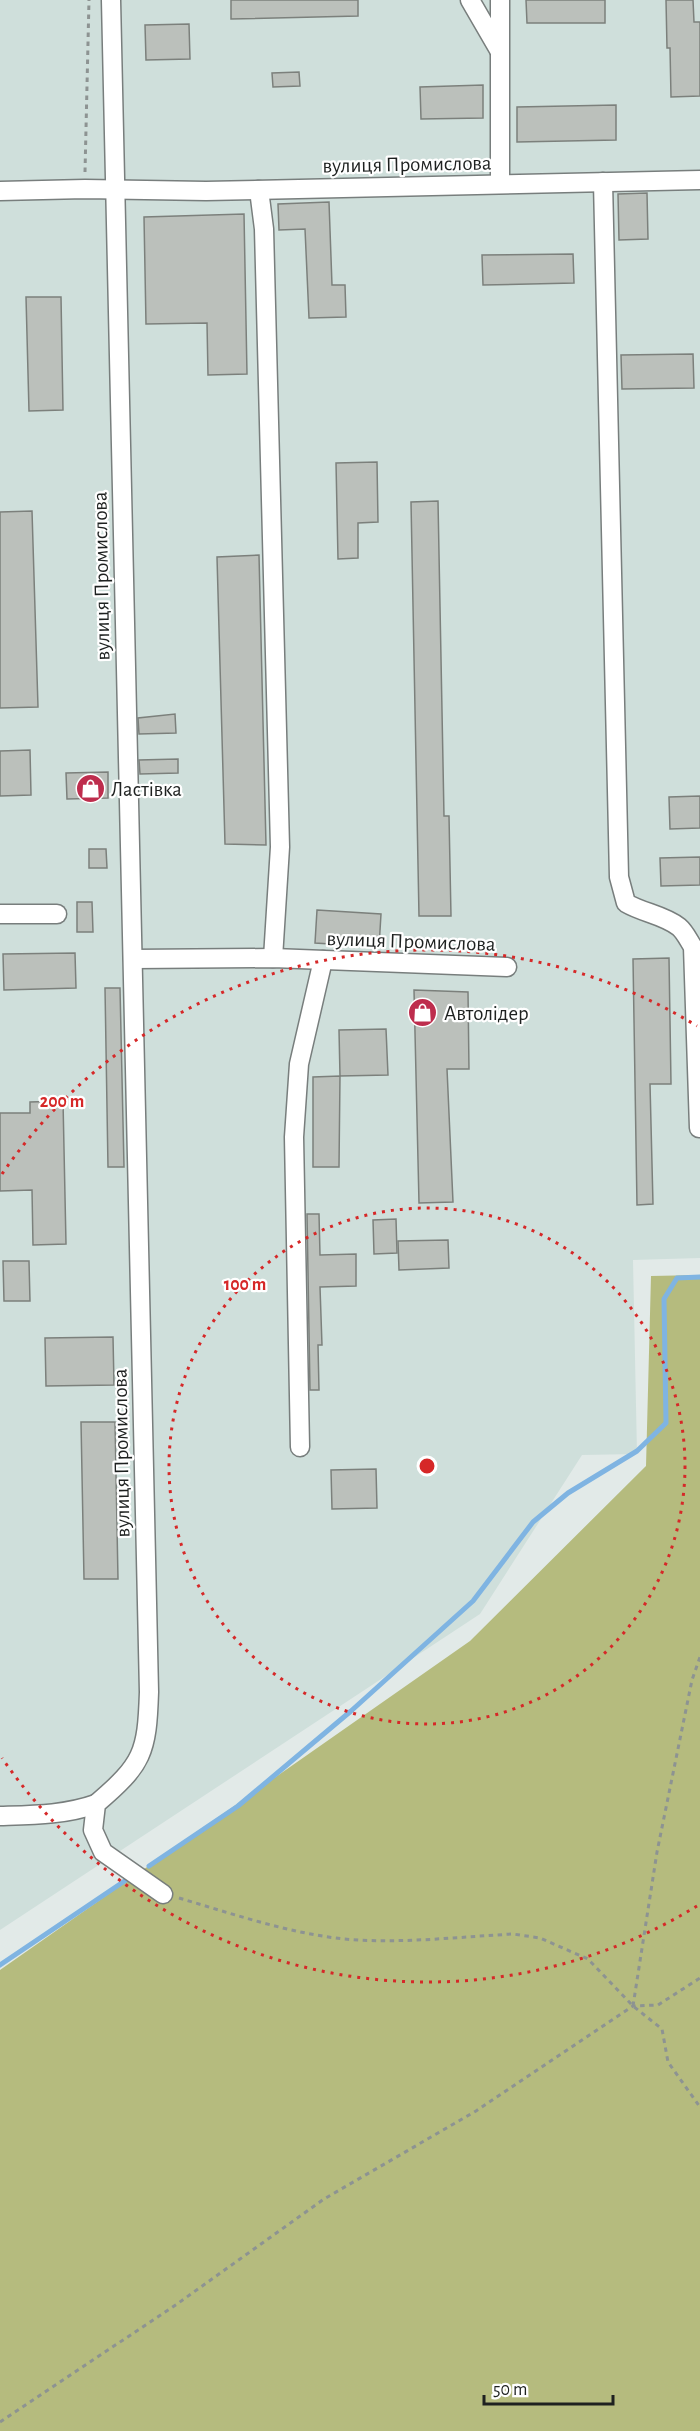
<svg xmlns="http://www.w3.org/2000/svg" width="700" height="2431" font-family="'Alegreya Sans',sans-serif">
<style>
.built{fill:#cfdfdb}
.green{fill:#b5bb7e}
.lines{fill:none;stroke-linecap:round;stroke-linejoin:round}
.stream{stroke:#7fb4e2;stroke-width:5}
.building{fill:#bbc0bb;stroke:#7c807c;stroke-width:1.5}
.minor-casing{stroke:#787e7d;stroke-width:21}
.path{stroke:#8d9392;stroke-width:3;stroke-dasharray:4.5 4.5;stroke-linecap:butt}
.minor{stroke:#fff;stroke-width:18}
.ring{fill:none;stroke:#d62828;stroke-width:3;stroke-dasharray:3 6}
.labels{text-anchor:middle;stroke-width:4.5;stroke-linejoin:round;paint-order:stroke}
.street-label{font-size:21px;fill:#1e2120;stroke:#fff}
.poi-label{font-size:21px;fill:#1e2120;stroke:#fff;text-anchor:start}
.centre{fill:#d62828;stroke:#fff;stroke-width:3}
.ring-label{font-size:18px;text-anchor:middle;font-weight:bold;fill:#d62828;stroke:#fff;stroke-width:4.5;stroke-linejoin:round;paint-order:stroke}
</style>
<rect width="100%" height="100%" fill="#e2eae8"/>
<path class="built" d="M0 0H700V1258L633 1260 637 1454 582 1455 480 1614 0 1930Z"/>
<path class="green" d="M700 1275V2431H0V1970L470 1641 646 1466 651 1276Z"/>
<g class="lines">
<g class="stream">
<path d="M149 1866 238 1806 351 1711 473 1601 533 1522 568 1493 637 1451 666 1423 664 1299 677 1278 700 1277"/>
<path d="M0 1965 129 1878"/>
</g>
</g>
<g class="building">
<path d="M231 0H358V16L231 19Z"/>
<path d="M526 0H605V23H527Z"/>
<path d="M666 0H693L694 22H700V96L671 97 670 48H667Z"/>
<path d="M189 24 190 59 146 60 145 25Z"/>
<path d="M299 72 300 86 273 87 272 73Z"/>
<path d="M483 85V118L421 119 420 87Z"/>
<path d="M616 105V140L517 142V107Z"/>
<path d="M647 193 648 239 619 240 618 194Z"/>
<path d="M329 202 332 285H345L346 317 309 318 305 229 279 230 278 204Z"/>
<path d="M244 214 247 374 208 375 207 323 146 324 144 217Z"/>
<path d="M573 254 574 283 483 285 482 255Z"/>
<path d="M26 297H61L63 410 29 411Z"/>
<path d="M693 354 694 388 622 389 621 355Z"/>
<path d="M377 462 378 522 358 523V558L338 559 336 463Z"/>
<path d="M438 501 444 816H449L451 916H419L411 502Z"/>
<path d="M32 511 38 707 0 708V512Z"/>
<path d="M259 555 266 845 225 844 217 557Z"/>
<path d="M175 714 176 733 139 734 138 718Z"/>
<path d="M30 750 31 795 0 796V751Z"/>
<path d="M178 759V773L140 774 139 760Z"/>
<path d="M108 772V798L67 799 66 773Z"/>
<path d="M700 796V828L670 829 669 797Z"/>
<path d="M89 849H106L107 868H89Z"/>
<path d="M700 857V885L661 886 660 858Z"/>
<path d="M77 902H92L93 932H77Z"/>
<path d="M317 910 381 914 379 947 315 943Z"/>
<path d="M75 953 76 988 4 990 3 954Z"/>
<path d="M669 958 671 1084H650L653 1204 637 1205 633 959Z"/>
<path d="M105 988H120L124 1167H108Z"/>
<path d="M414 990 468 992 469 1069H447L453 1202 419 1203Z"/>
<path d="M386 1029 388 1075 340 1076 339 1030Z"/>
<path d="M340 1076 339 1167H313V1077Z"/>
<path d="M63 1101 66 1244 33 1245 32 1190 0 1191V1113H30V1102Z"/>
<path d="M307 1214H319L320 1255 356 1254V1286L320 1287 322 1345H318L319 1390H310Z"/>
<path d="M396 1219 397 1253 374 1254 373 1220Z"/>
<path d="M448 1240 449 1268 399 1270 398 1241Z"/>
<path d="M3 1261H29L30 1301H4Z"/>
<path d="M113 1337 114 1385 46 1386 45 1338Z"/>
<path d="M81 1422H115L118 1579H84Z"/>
<path d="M376 1469 377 1508 332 1509 331 1470Z"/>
</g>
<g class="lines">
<defs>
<g id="minor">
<path d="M111 0 149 1692C147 1753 143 1764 96 1804L93 1830 103 1852 163 1894"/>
<path d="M470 0 499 50"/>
<path d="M500 0V184"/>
<path d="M603 182 619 877 626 903C643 913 664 915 679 927 685 932 689 941 693 947L699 1128"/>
<path d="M259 190 264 229 280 847 273 958"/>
<path d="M0 191 85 189 206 191 700 180"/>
<path d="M0 914H57"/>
<path d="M133 959 273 958 507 967"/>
<path d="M300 1447 294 1137 299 1064 323 960"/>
<path d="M0 1816C33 1815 65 1815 96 1804"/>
</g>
</defs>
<use href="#minor" class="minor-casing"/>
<g class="path">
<path d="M85 172 89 0"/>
<path d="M179 1898C233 1914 288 1933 344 1939 399 1944 457 1937 513 1934L540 1938 588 1959 633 2006 662 2029 668 2062 700 2107"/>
<path d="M633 2006 657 1852 692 1680 700 1657"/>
<path d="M0 2422 177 2304 324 2199 476 2111 633 2006 658 2005 700 1978"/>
</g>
<use href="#minor" class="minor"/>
</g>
<g class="ring">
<circle cx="427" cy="1466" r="258"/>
<path d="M697 1906A516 516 0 0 1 2 1758M2 1174A516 516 0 0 1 697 1026"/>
</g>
<defs>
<symbol id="shop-disc" viewBox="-11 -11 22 22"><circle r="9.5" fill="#be2d4d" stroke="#fff"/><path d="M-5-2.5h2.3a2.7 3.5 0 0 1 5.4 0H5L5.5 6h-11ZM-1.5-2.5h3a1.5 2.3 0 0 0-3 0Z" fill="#fff"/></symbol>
</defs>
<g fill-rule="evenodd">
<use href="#shop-disc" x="74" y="772" width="33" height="33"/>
<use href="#shop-disc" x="406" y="996" width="33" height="33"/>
</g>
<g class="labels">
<g class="street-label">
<text transform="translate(407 164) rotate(-1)" y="7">вулиця Промислова</text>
<text transform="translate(101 576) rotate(-91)" y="7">вулиця Промислова</text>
<text transform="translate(411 941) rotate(2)" y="7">вулиця Промислова</text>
<text transform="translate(121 1453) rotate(-91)" y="7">вулиця Промислова</text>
</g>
<g class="poi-label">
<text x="111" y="796">Ластівка</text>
<text x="444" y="1020">Автолідер</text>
</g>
</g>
<circle cx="427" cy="1466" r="9" class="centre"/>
<g class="ring-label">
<text x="62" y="1107">200 m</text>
<text x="245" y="1290">100 m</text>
</g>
<path d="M484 2395v9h129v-9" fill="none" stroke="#1e2120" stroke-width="3"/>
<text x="493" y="2395" font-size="18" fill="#1e2120" stroke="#ffffff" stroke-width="4.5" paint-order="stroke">50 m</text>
</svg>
